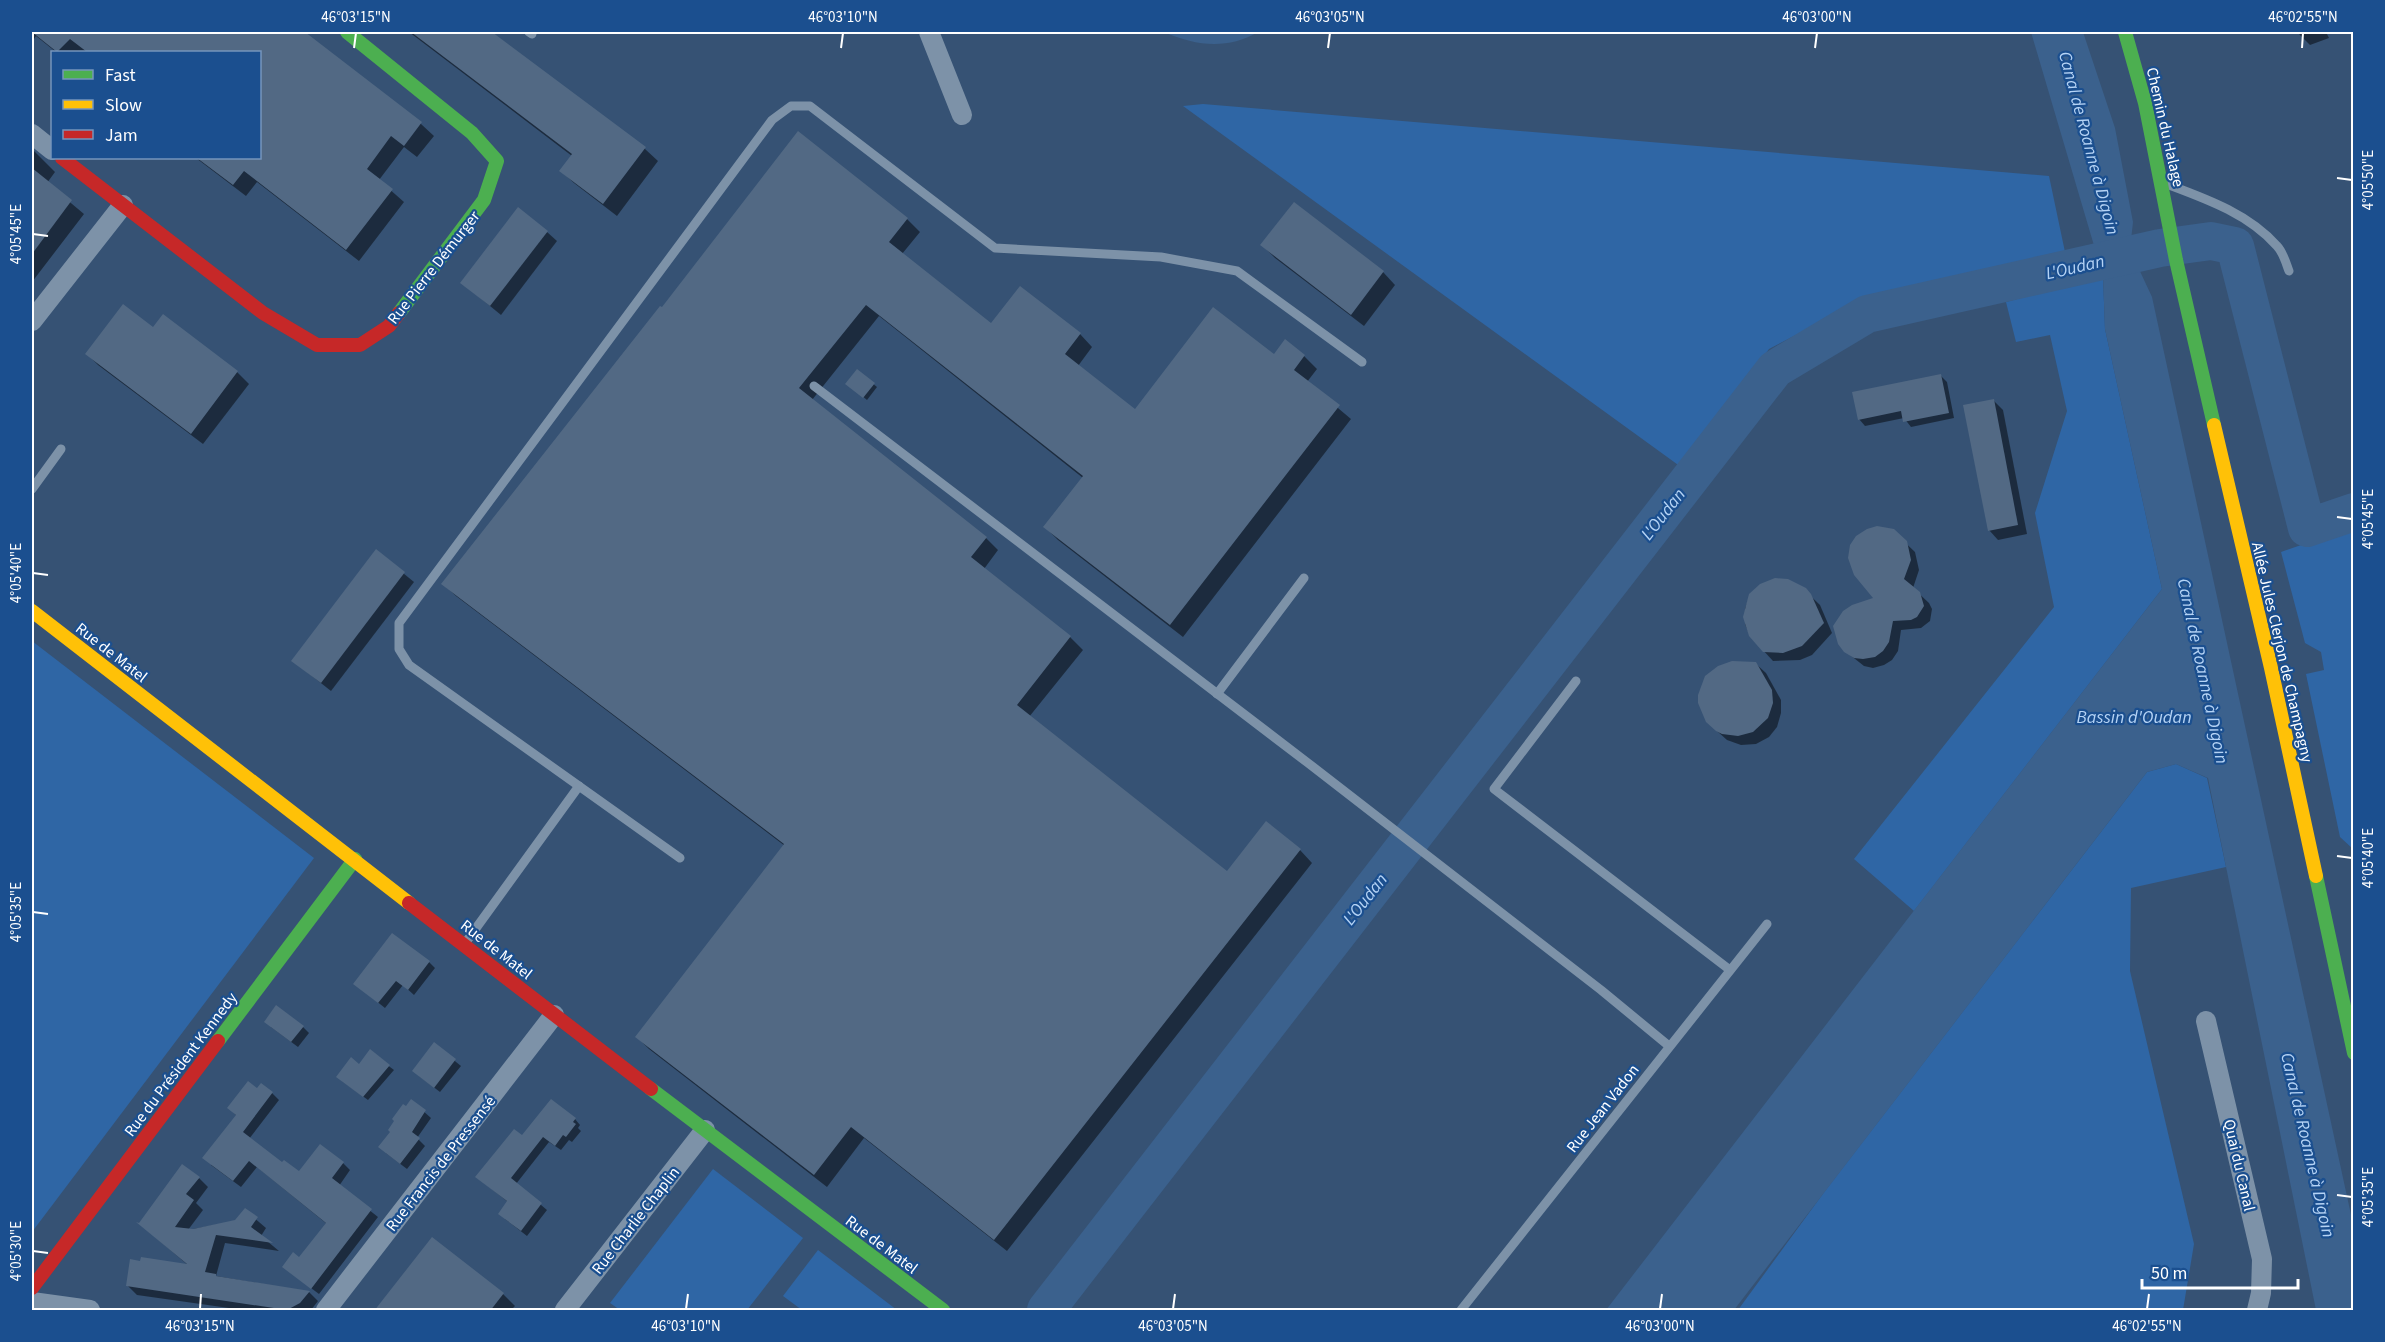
<svg xmlns="http://www.w3.org/2000/svg" width="2385" height="1342" font-family="'Source Sans 3',sans-serif">
<style>
.green{fill:#2f66a5}
.water{fill:#3b618d}
.shadow{fill:#0007}
.lines{fill:none;stroke-linecap:round;stroke-linejoin:round}
.river{stroke:#3b618d;stroke-width:38}
.building{fill:#526984}
.lane{stroke:#7d92a8;stroke-width:9}
.street{stroke:#7d92a8;stroke-width:20}
.fast{stroke:#4caf50;stroke-width:14}
.slow{stroke:#ffc107;stroke-width:14}
.jam{stroke:#c62828;stroke-width:14}
.ticks{fill:none;stroke:#fff;stroke-width:2}
.labels{text-anchor:middle;stroke-width:4.5;stroke-linejoin:round;paint-order:stroke}
.street-label{font-size:16px;fill:#fff;stroke:#1b4f8f}
.water-label{font-size:18px;font-style:italic;fill:#b5d3f5;stroke:#1b4f8f}
.neatline{fill:none;stroke:#fff;stroke-width:2}
.ticks-label{font-size:15px;text-anchor:middle;fill:#fff}
</style>
<rect width="100%" height="100%" fill="#365274"/>
<g class="green">
<path d="M1203 104 2049 176 2065 252 1860 302 1769 349 1681 467 1183 106Z"/>
<path d="M2103 276 2105 329 2162 589 1914 911 1854 859 2054 607 2035 513 2067 411 2050 335 2016 342 2006 302Z"/>
<path d="M2353 527H2354L2353 849 2340 837 2306 674 2324 670 2321 652 2305 643 2281 552Z"/>
<path d="M32 641 314 858 32 1232Z"/>
<path d="M2176 764 2207 778 2226 867 2131 888 2130 971 2194 1244 2183 1310H1738L1825 1191 2147 772Z"/>
<path d="M713 1169 803 1238 747 1310H620L610 1303Z"/>
<path d="M818 1250 897 1310H802L783 1296Z"/>
</g>
<g class="water">
<path d="M1164 32H1258C1227 50 1196 46 1164 32Z"/>
<path d="M2031 32H2083L2115 128 2133 222 2131 240 2138 267 2152 297 2353 1224V1310H2316L2208 778 2176 764 2147 772 1734 1310H1606L2162 589 2105 329 2103 276Z"/>
</g>
<g class="shadow">
<path d="M32 32H303L421 124 434 136 417 157 404 147 379 180 404 202 359 261 257 182 246 196 196 158H260V52H85L83 51 81 52H56L36 36 32 42Z"/>
<path d="M409 32H489L645 149 658 161 617 216 574 183 561 171 572 156Z"/>
<path d="M2297 32H2326L2329 38 2310 45Z"/>
<path d="M798 133 907 219 920 232 902 254 992 325 1080 334 1092 347 1078 366 1135 411 1274 356H1304L1317 369 1307 382 1351 419 1183 637 1058 540 1045 527 1083 478 879 316 812 400 986 538 998 550 984 569 1070 637 1083 650 1029 717 1227 873 1300 850 1312 863 1007 1251 864 1138 827 1187 649 1049 637 1037 785 846 456 596 443 584 662 309Z"/>
<path d="M32 149 55 172 47 183 84 214 32 282Z"/>
<path d="M547 232 557 241 501 315 462 283Z"/>
<path d="M1262 245 1383 272 1395 285 1364 326 1275 258Z"/>
<path d="M87 354 237 372 249 384 203 444 98 365Z"/>
<path d="M857 371 877 387 867 400 850 386Z"/>
<path d="M1941 376 1947 382 1954 418 1911 427 1904 418 1865 426 1859 419Z"/>
<path d="M1993 400 2003 410 2027 534 1998 540 1989 530Z"/>
<path d="M1893 531 1915 552 1919 570 1913 588 1929 603 1932 609 1930 621 1921 628 1901 630 1898 651 1892 660 1884 665 1873 668 1864 666 1845 651 1876 599Z"/>
<path d="M376 551 414 582 331 691 293 661Z"/>
<path d="M1799 585 1820 605 1832 633 1812 655 1800 660 1773 661 1750 636 1745 624V609L1750 595Z"/>
<path d="M1756 664 1766 673 1781 700V713L1777 727 1769 737 1756 744 1741 745 1727 740 1717 731Z"/>
<path d="M429 962 435 968 414 995 403 985 385 1008 361 989Z"/>
<path d="M271 1027H303L309 1033 298 1047Z"/>
<path d="M434 1044 461 1066 440 1092 419 1076Z"/>
<path d="M370 1052 394 1070 368 1100 342 1081 360 1066Z"/>
<path d="M258 1090 272 1093 279 1100 249 1139 282 1164 299 1173 343 1163 350 1170 339 1186 378 1217 319 1294 291 1273 327 1224 257 1167 241 1187 211 1165 237 1116 229 1108Z"/>
<path d="M412 1101 431 1118 417 1138 425 1146 407 1169 386 1153 392 1132Z"/>
<path d="M575 1119 580 1125 578 1128 581 1131 572 1142 569 1140 561 1150 549 1142 516 1184 547 1210 527 1236 505 1219 508 1202 483 1182 522 1137Z"/>
<path d="M199 1178 208 1187 196 1203 203 1210 188 1230 236 1221 245 1210 266 1228 261 1236 279 1251 225 1243 216 1276 309 1292 318 1301 311 1310H243L137 1295 128 1286 189 1266 140 1224Z"/>
<path d="M503 1294 515 1306 511 1310H376Z"/>
</g>
<g class="lines">
<path class="river" d="M1046 1310 1775 369 1867 314 2160 248 2211 241 2235 246 2307 528 2354 512"/>
</g>
<g class="building">
<path d="M32 32H305L422 122 404 146 391 136 367 169 393 189 346 250 244 171 233 185 197 158H260V52H87L70 39 57 52Z"/>
<path d="M411 32H492L646 147 603 204 559 171 572 154Z"/>
<path d="M798 131 908 218 889 242 991 323 1020 286 1081 333 1065 354 1135 409 1213 307 1274 354 1285 339 1305 355 1294 370 1340 405 1170 625 1043 527 1083 476 866 305 799 388 987 537 971 557 1071 636 1017 705 1227 871 1266 821 1301 849 994 1240 851 1127 814 1175 635 1037 784 844 441 584 660 306 662 307Z"/>
<path d="M32 168 72 200 32 254Z"/>
<path d="M1294 202 1384 271 1351 315 1260 245Z"/>
<path d="M518 207 548 231 490 306 460 283Z"/>
<path d="M123 304 153 327 163 314 238 371 191 434 85 354Z"/>
<path d="M857 369 875 383 863 398 845 384Z"/>
<path d="M1941 374 1949 413 1903 422 1901 411 1858 420 1852 392Z"/>
<path d="M1994 399 2018 525 1988 531 1963 405Z"/>
<path d="M1877 526 1894 529 1907 541 1911 560 1904 579 1920 592 1924 606 1917 617 1911 620 1893 621 1889 642 1883 651 1875 657 1863 659 1854 658 1844 652 1838 644 1833 626 1843 611 1852 605 1873 598 1854 575 1848 558 1850 545 1856 536 1867 529Z"/>
<path d="M376 549 405 572 321 683 291 661Z"/>
<path d="M1775 578 1788 579 1806 588 1811 594 1824 623 1802 646 1783 653 1763 652 1749 636 1743 617 1749 594 1760 584Z"/>
<path d="M1732 661 1756 662 1772 690 1773 703 1768 718 1753 732 1738 736 1722 734 1716 731 1706 722 1698 703V695L1705 676 1718 666Z"/>
<path d="M392 933 430 961 408 990 396 981 378 1003 353 984Z"/>
<path d="M276 1005 304 1026 291 1042 264 1022Z"/>
<path d="M434 1042 456 1059 434 1088 412 1071Z"/>
<path d="M370 1049 390 1065 363 1097 336 1077 351 1057 359 1064Z"/>
<path d="M248 1081 257 1088 261 1083 273 1092 243 1132 282 1162 284 1160 299 1171 320 1144 344 1162 332 1178 372 1209 311 1289 282 1267 293 1252 299 1257 326 1223 249 1161 233 1181 202 1158 236 1115 227 1108Z"/>
<path d="M411 1099 426 1110 412 1132 420 1138 400 1164 378 1147 390 1132 388 1130 394 1121 392 1119 403 1104 406 1106Z"/>
<path d="M551 1099 576 1118 573 1122 576 1124 566 1137 563 1135 555 1146 543 1137 511 1178 542 1203 521 1231 498 1214 507 1201 475 1177 514 1129 522 1135Z"/>
<path d="M182 1164 200 1177 186 1194 194 1200 175 1227 193 1229 235 1220 245 1208 258 1217 251 1227 273 1243 216 1235 205 1272 216 1274V1276L310 1291 300 1303 287 1310 126 1286 130 1259 140 1261 141 1257 187 1264 136 1222 139 1223Z"/>
<path d="M432 1237 504 1293 490 1311H374Z"/>
</g>
<g class="lines">
<g class="lane">
<path d="M529 32 532 34"/>
<path d="M2164 183C2204 198 2248 213 2277 246 2283 252 2286 263 2289 271"/>
<path d="M814 386 1308 763 1601 990 1669 1046"/>
<path d="M32 489 61 449"/>
<path d="M1576 681 1494 789 1730 970"/>
<path d="M1217 694 1304 578"/>
<path d="M680 858 409 665 399 649V623L772 120 791 106H810L995 248 1161 257 1237 271 1362 362"/>
<path d="M466 942 579 786"/>
<path d="M1461 1310 1767 924"/>
</g>
<g class="street">
<path d="M929 32 962 115"/>
<path d="M32 134 52 150"/>
<path d="M32 321 123 205"/>
<path d="M2206 1021 2262 1259 2261 1293 2257 1310"/>
<path d="M32 1302 90 1310"/>
<path d="M326 1310 554 1015"/>
<path d="M565 1310 705 1130"/>
</g>
<g class="fast">
<path d="M347 32 472 133 497 161 484 200 399 313"/>
<path d="M2125 32 2145 103 2176 260 2214 425"/>
<path d="M2316 876 2354 1053"/>
<path d="M218 1041 355 859"/>
<path d="M651 1089 943 1310"/>
</g>
<g class="slow">
<path d="M2214 425 2271 668 2316 876"/>
<path d="M32 611 409 903"/>
</g>
<g class="jam">
<path d="M62 158 263 313 317 345H360L389 326 399 313"/>
<path d="M409 903 651 1089"/>
<path d="M32 1288 218 1041"/>
</g>
</g>
<path class="ticks" d="M354 48 356 33M841 48 843 33M1328 48 1330 33M1815 48 1817 33M2302 48 2303 33M2337 178 2352 180M33 234 48 236M2337 517 2352 519M33 573 48 575M2337 856 2352 858M33 912 48 914M2337 1195 2352 1197M33 1251 48 1253M200 1309 201 1294M686 1309 688 1294M1173 1309 1175 1294M1660 1309 1662 1294M2147 1309 2149 1294"/>
<g class="labels">
<g class="street-label">
<text transform="translate(2166 127) rotate(77)" y="6">Chemin du Halage</text>
<text transform="translate(433 267) rotate(-52)" y="6">Rue Pierre Démurger</text>
<text transform="translate(112 652) rotate(38)" y="6">Rue de Matel</text>
<text transform="translate(2283 652) rotate(77)" y="6">Allée Jules Clerjon de Champagny</text>
<text transform="translate(497 949) rotate(38)" y="6">Rue de Matel</text>
<text transform="translate(180 1064) rotate(-53)" y="6">Rue du Président Kennedy</text>
<text transform="translate(1602 1108) rotate(-52)" y="6">Rue Jean Vadon</text>
<text transform="translate(440 1163) rotate(-52)" y="6">Rue Francis de Pressensé</text>
<text transform="translate(2240 1165) rotate(77)" y="6">Quai du Canal</text>
<text transform="translate(635 1220) rotate(-52)" y="6">Rue Charlie Chaplin</text>
<text transform="translate(882 1244) rotate(37)" y="6">Rue de Matel</text>
</g>
<g class="water-label">
<text transform="translate(2089 143) rotate(75)" y="6">Canal de Roanne à Digoin</text>
<text transform="translate(2075 267) rotate(-13)" y="6">L'Oudan</text>
<text transform="translate(1663 514) rotate(-52)" y="6">L'Oudan</text>
<text transform="translate(2203 671) rotate(78)" y="6">Canal de Roanne à Digoin</text>
<text x="2134" y="723">Bassin d'Oudan</text>
<text transform="translate(1365 899) rotate(-52)" y="6">L'Oudan</text>
<text transform="translate(2308 1145) rotate(77)" y="6">Canal de Roanne à Digoin</text>
</g>
</g>
<rect width="2385" height="1342" fill="none" stroke="#1b4f8f" stroke-width="66"/>
<rect x="51" y="51" width="210" height="108" fill="#1b4f8f" stroke="#7695bc" stroke-width="1.5"/>
<rect x="63" y="70" width="30" height="9" fill="#4caf50" stroke="#7695bc" stroke-width="1.5"/>
<text x="105" y="81" font-size="18" fill="#ffffff">Fast</text>
<rect x="63" y="100" width="30" height="9" fill="#ffc107" stroke="#7695bc" stroke-width="1.5"/>
<text x="105" y="111" font-size="18" fill="#ffffff">Slow</text>
<rect x="63" y="130" width="30" height="9" fill="#c62828" stroke="#7695bc" stroke-width="1.5"/>
<text x="105" y="141" font-size="18" fill="#ffffff">Jam</text>
<path d="M2142 1279v9h156v-9" fill="none" stroke="#ffffff" stroke-width="3"/>
<text x="2151" y="1279" font-size="18" fill="#ffffff" stroke="#1b4f8f" stroke-width="4.5" paint-order="stroke">50 m</text>
<rect x="33" y="33" width="2319" height="1276" class="neatline"/>
<g class="ticks-label">
<text x="356" y="22">46°03'15"N</text>
<text x="843" y="22">46°03'10"N</text>
<text x="1330" y="22">46°03'05"N</text>
<text x="1817" y="22">46°03'00"N</text>
<text x="2303" y="22">46°02'55"N</text>
<text transform="translate(2368 180) rotate(-90)" y="5">4°05'50"E</text>
<text transform="translate(16 234) rotate(-90)" y="5">4°05'45"E</text>
<text transform="translate(2368 519) rotate(-90)" y="5">4°05'45"E</text>
<text transform="translate(16 573) rotate(-90)" y="5">4°05'40"E</text>
<text transform="translate(2368 858) rotate(-90)" y="5">4°05'40"E</text>
<text transform="translate(16 912) rotate(-90)" y="5">4°05'35"E</text>
<text transform="translate(2368 1197) rotate(-90)" y="5">4°05'35"E</text>
<text transform="translate(16 1251) rotate(-90)" y="5">4°05'30"E</text>
<text x="200" y="1331">46°03'15"N</text>
<text x="686" y="1331">46°03'10"N</text>
<text x="1173" y="1331">46°03'05"N</text>
<text x="1660" y="1331">46°03'00"N</text>
<text x="2147" y="1331">46°02'55"N</text>
</g>
</svg>
